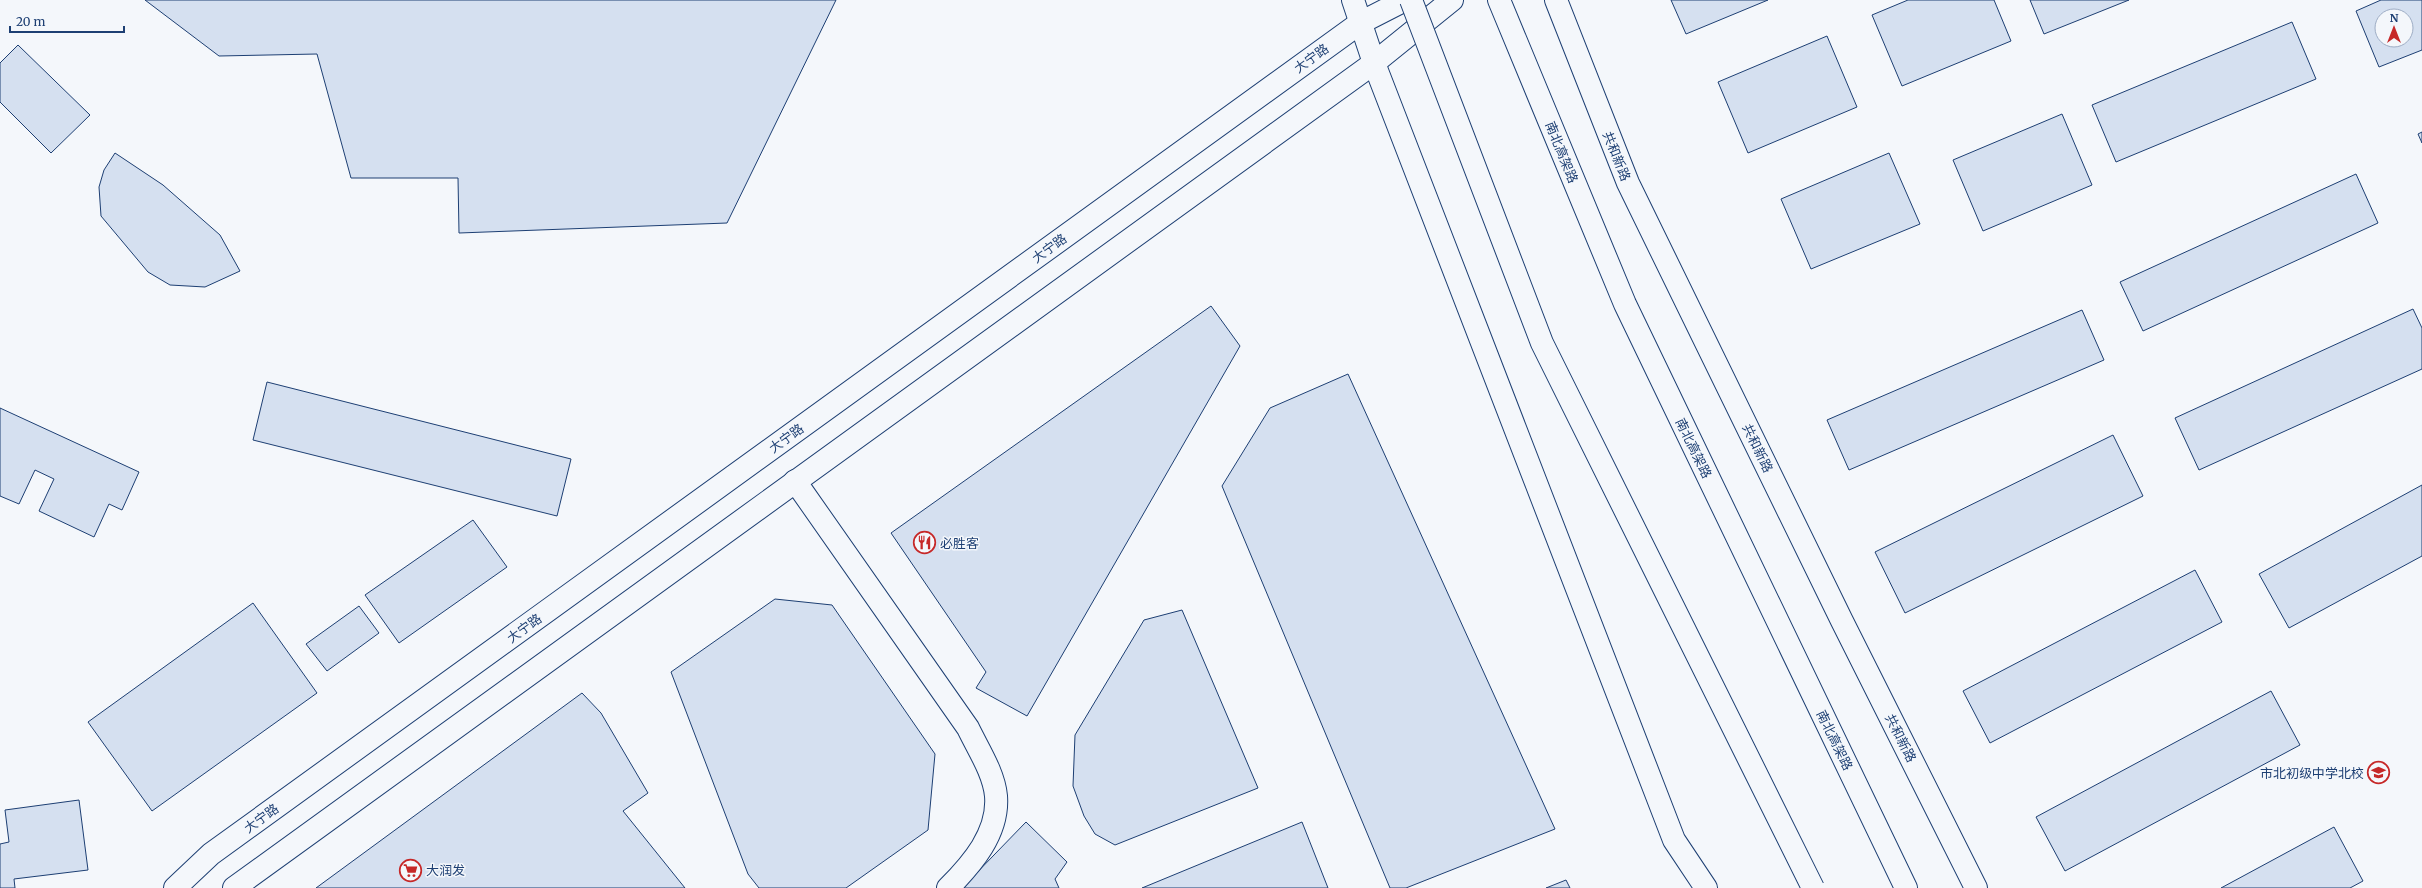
<svg xmlns="http://www.w3.org/2000/svg" width="2422" height="888" font-family="Merriweather,'Noto Sans SC',serif">
<style>
.building{fill:#d5e0f0;stroke:#1d3f73;fill-rule:evenodd}
.lines{fill:none;stroke-linecap:round;stroke-linejoin:round}
.street-casing{stroke:#1d3f73;stroke-width:24}
.primary-casing{stroke:#1d3f73;stroke-width:24}
.highway-casing{stroke:#1d3f73;stroke-width:24}
.street{stroke:#f4f7fb;stroke-width:22}
.primary{stroke:#f4f7fb;stroke-width:22}
.highway{stroke:#f4f7fb;stroke-width:22}
.highway-bridge-casing{stroke:#1d3f73;stroke-width:24;stroke-linecap:butt}
.highway-bridge{stroke:#f4f7fb;stroke-width:22}
.labels{text-anchor:middle;stroke-width:3;stroke-linejoin:round;paint-order:stroke}
.street-label{font-size:13px;fill:#1d3f73;stroke:#f4f7fb}
.poi-label{font-size:13px;fill:#1d3f73;stroke:#f4f7fb;text-anchor:start}
</style>
<rect width="100%" height="100%" fill="#f4f7fb"/>
<g class="building">
<path d="M145 0H836L727 223 459 233 458 178H351L317 54 219 56Z"/>
<path d="M1671 0H1768L1686 34Z"/>
<path d="M1908 0H1994L2011 41 1902 86 1872 15Z"/>
<path d="M2030 0H2129L2044 34Z"/>
<path d="M2381 0H2422V50L2379 67 2356 11ZM2382 16H2406V40H2382Z"/>
<path d="M2292 22 2316 79 2116 162 2092 105Z"/>
<path d="M1827 36 1857 107 1748 153 1718 82Z"/>
<path d="M18 45 90 115 51 153 0 102V63Z"/>
<path d="M2062 114 2092 185 1983 231 1953 160Z"/>
<path d="M2422 132V143L2418 134Z"/>
<path d="M115 153 163 185 220 235 240 271 205 287 170 285 148 272 101 216 99 187 104 170Z"/>
<path d="M1889 153 1920 224 1811 269 1781 199Z"/>
<path d="M2356 174 2378 223 2143 331 2120 282Z"/>
<path d="M1211 306 1240 346 1027 716 976 688 986 672 891 533Z"/>
<path d="M2413 309 2422 328V369L2199 470 2175 418Z"/>
<path d="M2082 310 2104 360 1849 470 1827 420Z"/>
<path d="M1348 374 1555 829 1406 888H1390L1222 486 1270 408Z"/>
<path d="M267 382 571 459 557 516 253 440Z"/>
<path d="M0 408 139 472 122 510 109 504 94 537 39 511 54 479 35 470 19 504 0 496Z"/>
<path d="M2113 435 2143 496 1905 613 1875 552Z"/>
<path d="M2422 485V556L2289 628 2259 574Z"/>
<path d="M473 520 507 567 399 643 365 595Z"/>
<path d="M2195 570 2222 622 1990 743 1963 691Z"/>
<path d="M775 599 832 605 935 754 928 830 846 888H759L748 874 671 672Z"/>
<path d="M253 603 317 693 152 811 88 722Z"/>
<path d="M359 606 379 633 327 671 306 644Z"/>
<path d="M1182 610 1258 788 1115 845 1095 834 1084 816 1073 786 1075 735 1144 620Z"/>
<path d="M2271 691 2300 745 2065 871 2036 817Z"/>
<path d="M582 693 601 713 648 793 623 811 685 888H316Z"/>
<path d="M79 800 88 870 14 879 15 888H0V844L9 842 5 810Z"/>
<path d="M1026 822 1067 862 1055 879 1059 888H962Z"/>
<path d="M1302 822 1328 888H1142Z"/>
<path d="M2334 827 2363 881 2350 888H2221Z"/>
<path d="M1566 880 1570 888H1546Z"/>
</g>
<g class="lines">
<defs>
<g id="street">
<path d="M795 481 968 728C978 749 994 773 996 796 999 833 972 864 948 888"/>
<path d="M175 888 211 854 1360 23 1405 0"/>
<path d="M234 888 1374 63 1452 0"/>
</g>
<g id="primary">
<path d="M1353 0 1374 63 1674 840 1706 888"/>
<path d="M1556 0 1628 183 1842 621 1976 888"/>
</g>
<path id="highway" d="M1499 0 1625 304 1906 888"/>
</defs>
<use href="#street" class="street-casing"/>
<use href="#primary" class="primary-casing"/>
<use href="#highway" class="highway-casing"/>
<use href="#street" class="street"/>
<use href="#primary" class="primary"/>
<use href="#highway" class="highway"/>
<defs>
<path id="highway-bridge" d="M1411 0 1542 343 1813 888"/>
</defs>
<use href="#highway-bridge" class="highway-bridge-casing"/>
<use href="#highway-bridge" class="highway-bridge"/>
</g>
<defs>
<symbol id="restaurant-ring" viewBox="-11 -11 22 22"><circle r="9.5" fill="#f4f7fb" stroke="#c62828" stroke-width="1.5"/><path d="M-5-6h1v4h1v-4h1v4h1v-4h1v5L-1.5 .5V6h-2V.5L-5-1ZM5-6V6H3V1.5H1.5Q1.5-4 5-6Z" fill="#c62828"/></symbol>
<symbol id="school-ring" viewBox="-11 -11 22 22"><circle r="9.5" fill="#f4f7fb" stroke="#c62828" stroke-width="1.5"/><path d="M0-5L7-2L0 1L-7-2ZM-4 1L0 2.5L4 1V4Q0 6-4 4Z" fill="#c62828"/></symbol>
<symbol id="supermarket-ring" viewBox="-11 -11 22 22"><circle r="9.5" fill="#f4f7fb" stroke="#c62828" stroke-width="1.5"/><path d="M-6-5.5h2.5l.6 2H6L4.5 2H-2.5L-4.4-4H-6ZM-1.5 3.2a1.3 1.3 0 1 0 .1 0ZM3 3.2a1.3 1.3 0 1 0 .1 0Z" fill="#c62828"/></symbol>
</defs>
<g fill-rule="evenodd">
<use href="#restaurant-ring" x="912" y="530" width="25" height="25"/>
<use href="#school-ring" x="2366" y="760" width="25" height="25"/>
<use href="#supermarket-ring" x="398" y="858" width="25" height="25"/>
</g>
<g class="labels">
<g class="street-label">
<text transform="translate(1311 58) rotate(-36)" y="5">大宁路</text>
<text transform="translate(1562 152) rotate(68)" y="5">南北高架路</text>
<text transform="translate(1617 156) rotate(68)" y="5">共和新路</text>
<text transform="translate(1049 248) rotate(-36)" y="5">大宁路</text>
<text transform="translate(786 438) rotate(-36)" y="5">大宁路</text>
<text transform="translate(1694 448) rotate(64)" y="5">南北高架路</text>
<text transform="translate(1758 448) rotate(64)" y="5">共和新路</text>
<text transform="translate(524 628) rotate(-36)" y="5">大宁路</text>
<text transform="translate(1901 738) rotate(63)" y="5">共和新路</text>
<text transform="translate(1835 740) rotate(64)" y="5">南北高架路</text>
<text transform="translate(261 818) rotate(-36)" y="5">大宁路</text>
</g>
<g class="poi-label">
<text x="940" y="548">必胜客</text>
<text x="2364" y="778" text-anchor="end">市北初级中学北校</text>
<text x="426" y="875">大润发</text>
</g>
</g>
<g transform="translate(2394 28)"><circle r="19" fill="#f4f7fb" stroke="#9eadc5"/>
<path d="M0-3L7 15L0 10L-7 15Z" fill="#c62828"/>
<text y="-6" font-size="11" font-weight="bold" text-anchor="middle" fill="#1d3f73">N</text>
</g>
<path d="M10 26v6h114v-6" fill="none" stroke="#1d3f73" stroke-width="2"/>
<text x="16" y="26" font-size="12" fill="#1d3f73" stroke="#f4f7fb" stroke-width="3" paint-order="stroke">20 m</text>
</svg>
